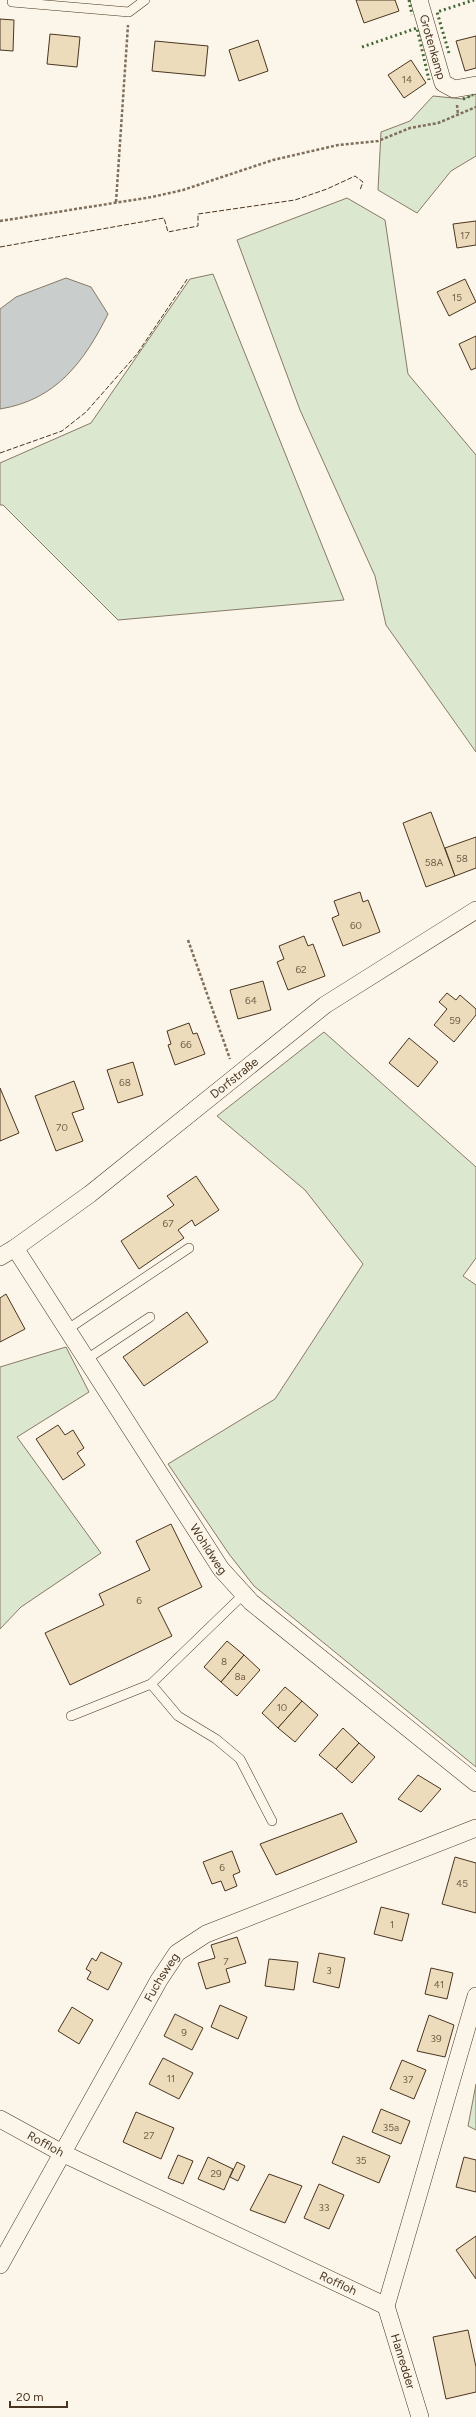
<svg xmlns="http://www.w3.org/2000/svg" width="476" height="2417" font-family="Figtree,sans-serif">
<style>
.green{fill:#dce7d0;stroke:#887966}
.water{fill:#c9cecd;stroke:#887966}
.building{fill:#ecdcbc;stroke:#4a3520}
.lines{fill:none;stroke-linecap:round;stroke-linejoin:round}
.service-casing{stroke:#4a3520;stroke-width:10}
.minor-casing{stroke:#4a3520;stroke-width:18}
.path{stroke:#7f6f5c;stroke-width:2.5;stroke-dasharray:3 2;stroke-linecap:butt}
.service{stroke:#fbf6e9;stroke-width:9}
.minor{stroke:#fbf6e9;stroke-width:17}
.hedge{stroke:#436837;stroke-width:3;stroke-dasharray:2 3;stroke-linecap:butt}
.fence{stroke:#4a3520;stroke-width:1;stroke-dasharray:5 2;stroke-linecap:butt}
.labels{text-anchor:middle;stroke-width:3;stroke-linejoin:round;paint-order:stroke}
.number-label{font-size:10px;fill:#725f47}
.street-label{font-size:12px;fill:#4a3520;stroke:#fbf6e9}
</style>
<rect width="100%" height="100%" fill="#fbf6e9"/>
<g class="green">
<path d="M476 94V156L451 171 417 213 378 190 381 132 410 121 433 96 463 99Z"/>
<path d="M347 198 385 220 408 374 476 455V752L386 625 375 576 300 410 237 240Z"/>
<path d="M213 274 344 600 118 620 3 505H0V463L91 423 190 279Z"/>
<path d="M324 1032 476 1167V1258L463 1276 476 1285V1767L254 1586 229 1554 168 1464 275 1399 363 1264 305 1190 217 1116Z"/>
<path d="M66 1347 89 1392 17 1437 101 1553 21 1607 0 1629V1367Z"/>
<path d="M476 2084V2130L468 2126Z"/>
</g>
<path class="water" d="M66 278 91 287 108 314C84 362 56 400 0 409V309L16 297Z"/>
<g class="building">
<path d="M356 0H395L399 11 364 23Z"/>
<path d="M0 19 14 20 13 51 0 50Z"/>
<path d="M50 34 80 37 77 67 47 64Z"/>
<path d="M476 36V68L465 71 456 41Z"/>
<path d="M258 40 268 71 239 81 229 50Z"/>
<path d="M155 41 208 46 205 76 152 71Z"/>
<path d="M411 60 426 83 404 98 388 75Z"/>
<path d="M476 221V245L457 248 453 224Z"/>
<path d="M465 279 476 302 449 316 437 292Z"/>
<path d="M476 336V368L471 370 459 344Z"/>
<path d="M431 812 455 876 426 887 403 823Z"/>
<path d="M476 837V868L455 876 445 848Z"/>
<path d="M360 892 363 902 368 900 380 932 343 946 332 918 339 915 334 901Z"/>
<path d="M304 936 308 946 313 944 325 976 288 990 277 962 284 959 279 946Z"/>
<path d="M263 981 271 1010 238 1019 230 990Z"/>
<path d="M447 993 456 1000 460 995 476 1009V1015L454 1042 434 1025 447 1009 439 1002Z"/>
<path d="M189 1023 193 1034 197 1033 205 1054 175 1065 168 1045 171 1044 167 1031Z"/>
<path d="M409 1038 438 1062 418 1087 389 1063Z"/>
<path d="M133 1062 143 1095 118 1103 107 1070Z"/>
<path d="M74 1081 84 1109 72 1113 83 1141 56 1151 35 1096Z"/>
<path d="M0 1088 19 1133 0 1141Z"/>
<path d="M196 1176 219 1210 195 1226 192 1220 178 1230 184 1238 139 1269 121 1241 174 1205 167 1196Z"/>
<path d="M6 1294 25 1329 0 1342V1298Z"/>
<path d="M187 1312 208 1342 144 1386 123 1357Z"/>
<path d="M58 1425 65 1435 73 1430 84 1448 77 1453 85 1465 63 1480 36 1439Z"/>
<path d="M171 1524 202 1587 158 1608 172 1636 70 1685 45 1633 104 1605 99 1594 150 1570 136 1541Z"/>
<path d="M227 1641 244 1655 221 1682 204 1667Z"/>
<path d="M244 1655 260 1670 237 1696 221 1682Z"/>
<path d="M285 1687 302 1701 278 1728 262 1713Z"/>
<path d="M302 1701 318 1715 295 1742 278 1728Z"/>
<path d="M343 1728 359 1743 336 1769 319 1755Z"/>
<path d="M359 1743 375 1757 352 1783 336 1769Z"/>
<path d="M418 1775 441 1789 421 1812 398 1799Z"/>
<path d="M342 1813 357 1842 276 1875 260 1844Z"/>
<path d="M232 1851 240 1872 233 1875 237 1886 225 1891 221 1881 212 1884 203 1862Z"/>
<path d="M455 1857 476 1863V1913L442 1904Z"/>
<path d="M381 1907 409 1914 402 1941 374 1934Z"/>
<path d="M237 1937 246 1963 226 1969 230 1982 206 1989 198 1963 215 1958 211 1945Z"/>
<path d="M101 1952 122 1963 108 1990 87 1979 91 1972 86 1969 92 1958 96 1961Z"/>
<path d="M319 1953 345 1958 339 1988 313 1982Z"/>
<path d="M269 1959 298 1962 294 1990 265 1986Z"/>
<path d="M431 1968 453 1973 447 1999 425 1994Z"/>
<path d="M220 2005 247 2017 238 2039 211 2027Z"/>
<path d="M72 2007 93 2020 79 2044 58 2031Z"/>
<path d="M175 2014 203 2028 192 2050 164 2036Z"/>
<path d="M429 2015 454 2025 445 2057 417 2051Z"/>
<path d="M163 2058 193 2073 179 2099 149 2084Z"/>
<path d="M402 2060 426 2070 414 2099 390 2089Z"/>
<path d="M381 2109 410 2121 401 2144 372 2132Z"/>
<path d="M136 2112 174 2128 161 2159 123 2142Z"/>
<path d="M343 2136 390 2156 379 2183 332 2163Z"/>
<path d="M178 2155 193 2161 183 2184 168 2178Z"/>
<path d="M208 2157 233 2169 224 2190 198 2179Z"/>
<path d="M464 2157 476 2160V2192L456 2187Z"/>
<path d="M237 2162 245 2166 238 2181 230 2177Z"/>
<path d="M269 2174 302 2186 285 2223 250 2210Z"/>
<path d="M319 2184 344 2195 329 2229 304 2218Z"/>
<path d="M476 2236V2279L456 2250Z"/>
<path d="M468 2330 476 2367V2392L446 2399 433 2337Z"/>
</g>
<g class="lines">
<defs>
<g id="service">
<path d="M12 2 129 12 145 0"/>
<path d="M68 1329 189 1248"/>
<path d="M87 1359 150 1317"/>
<path d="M151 1684 178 1716 216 1739 240 1759 272 1821"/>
<path d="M71 1716 151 1684 244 1594"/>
</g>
<g id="minor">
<path id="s1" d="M419 0 443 83 454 89 476 85"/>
<path id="s2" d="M15 1248 221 1569 251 1602 476 1783"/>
<path id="s3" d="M0 1257 15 1248 90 1194 325 1005 476 910"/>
<path id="s4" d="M0 2119 62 2153 386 2306"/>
<path id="s5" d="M0 2265 159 1980 177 1953 206 1934 476 1828"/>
<path d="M386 2306 476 1996"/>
<path id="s6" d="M386 2306 420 2417"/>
</g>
</defs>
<use href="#service" class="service-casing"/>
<use href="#minor" class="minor-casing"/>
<g class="path">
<path d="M457 105 458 115"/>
<path d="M116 202 128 25"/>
<path d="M0 221 152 197 183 190 273 160 338 145 378 141 410 128 438 123 476 107"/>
<path d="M188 940 230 1059"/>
</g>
<use href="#service" class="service"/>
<use href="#minor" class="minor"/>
<g class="hedge">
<path d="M409 0 412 15"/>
<path d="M362 47 417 28 429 80"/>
<path d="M449 53 437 12 474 0"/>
<path d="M463 99 473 95"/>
</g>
<g class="fence">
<path d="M0 247 164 218 168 232 198 226V214L295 200 327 189 355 176 363 182 360 190"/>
<path d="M0 453 62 431 86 412 137 354 188 278"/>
</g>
</g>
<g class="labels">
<g class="number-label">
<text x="407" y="83">14</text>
<text x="465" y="239">17</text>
<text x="457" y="301">15</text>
<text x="462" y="862">58</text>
<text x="434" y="866">58A</text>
<text x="356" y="929">60</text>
<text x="301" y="973">62</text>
<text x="251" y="1004">64</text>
<text x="455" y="1024">59</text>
<text x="186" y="1048">66</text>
<text x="125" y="1086">68</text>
<text x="62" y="1131">70</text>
<text x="168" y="1227">67</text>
<text x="139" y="1604">6</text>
<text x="224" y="1665">8</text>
<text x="240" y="1680">8a</text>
<text x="282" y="1711">10</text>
<text x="222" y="1871">6</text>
<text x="462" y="1887">45</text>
<text x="392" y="1928">1</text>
<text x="226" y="1965">7</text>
<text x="329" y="1974">3</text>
<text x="439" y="1988">41</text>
<text x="184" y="2036">9</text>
<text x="436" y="2042">39</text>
<text x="171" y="2082">11</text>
<text x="408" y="2083">37</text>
<text x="391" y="2131">35a</text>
<text x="149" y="2139">27</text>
<text x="361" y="2164">35</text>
<text x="216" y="2177">29</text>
<text x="324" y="2211">33</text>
</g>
<g class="street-label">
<text dy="4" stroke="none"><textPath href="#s1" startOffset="49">Grotenkamp</textPath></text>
<text dy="4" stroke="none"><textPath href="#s3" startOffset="295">Dorfstraße</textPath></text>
<text dy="4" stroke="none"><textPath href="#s2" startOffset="358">Wohldweg</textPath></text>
<text dy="4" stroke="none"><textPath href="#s5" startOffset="330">Fuchsweg</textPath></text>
<text dy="4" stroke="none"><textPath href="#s4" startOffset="52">Roffloh</textPath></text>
<text dy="4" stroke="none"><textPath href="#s4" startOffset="376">Roffloh</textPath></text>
<text dy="4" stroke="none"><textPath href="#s6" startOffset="58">Hanredder</textPath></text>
</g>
</g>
<path d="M10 2401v6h57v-6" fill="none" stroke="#4a3520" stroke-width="2"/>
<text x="16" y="2401" font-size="12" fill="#4a3520" stroke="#fbf6e9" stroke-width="3" paint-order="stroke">20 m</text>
</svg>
